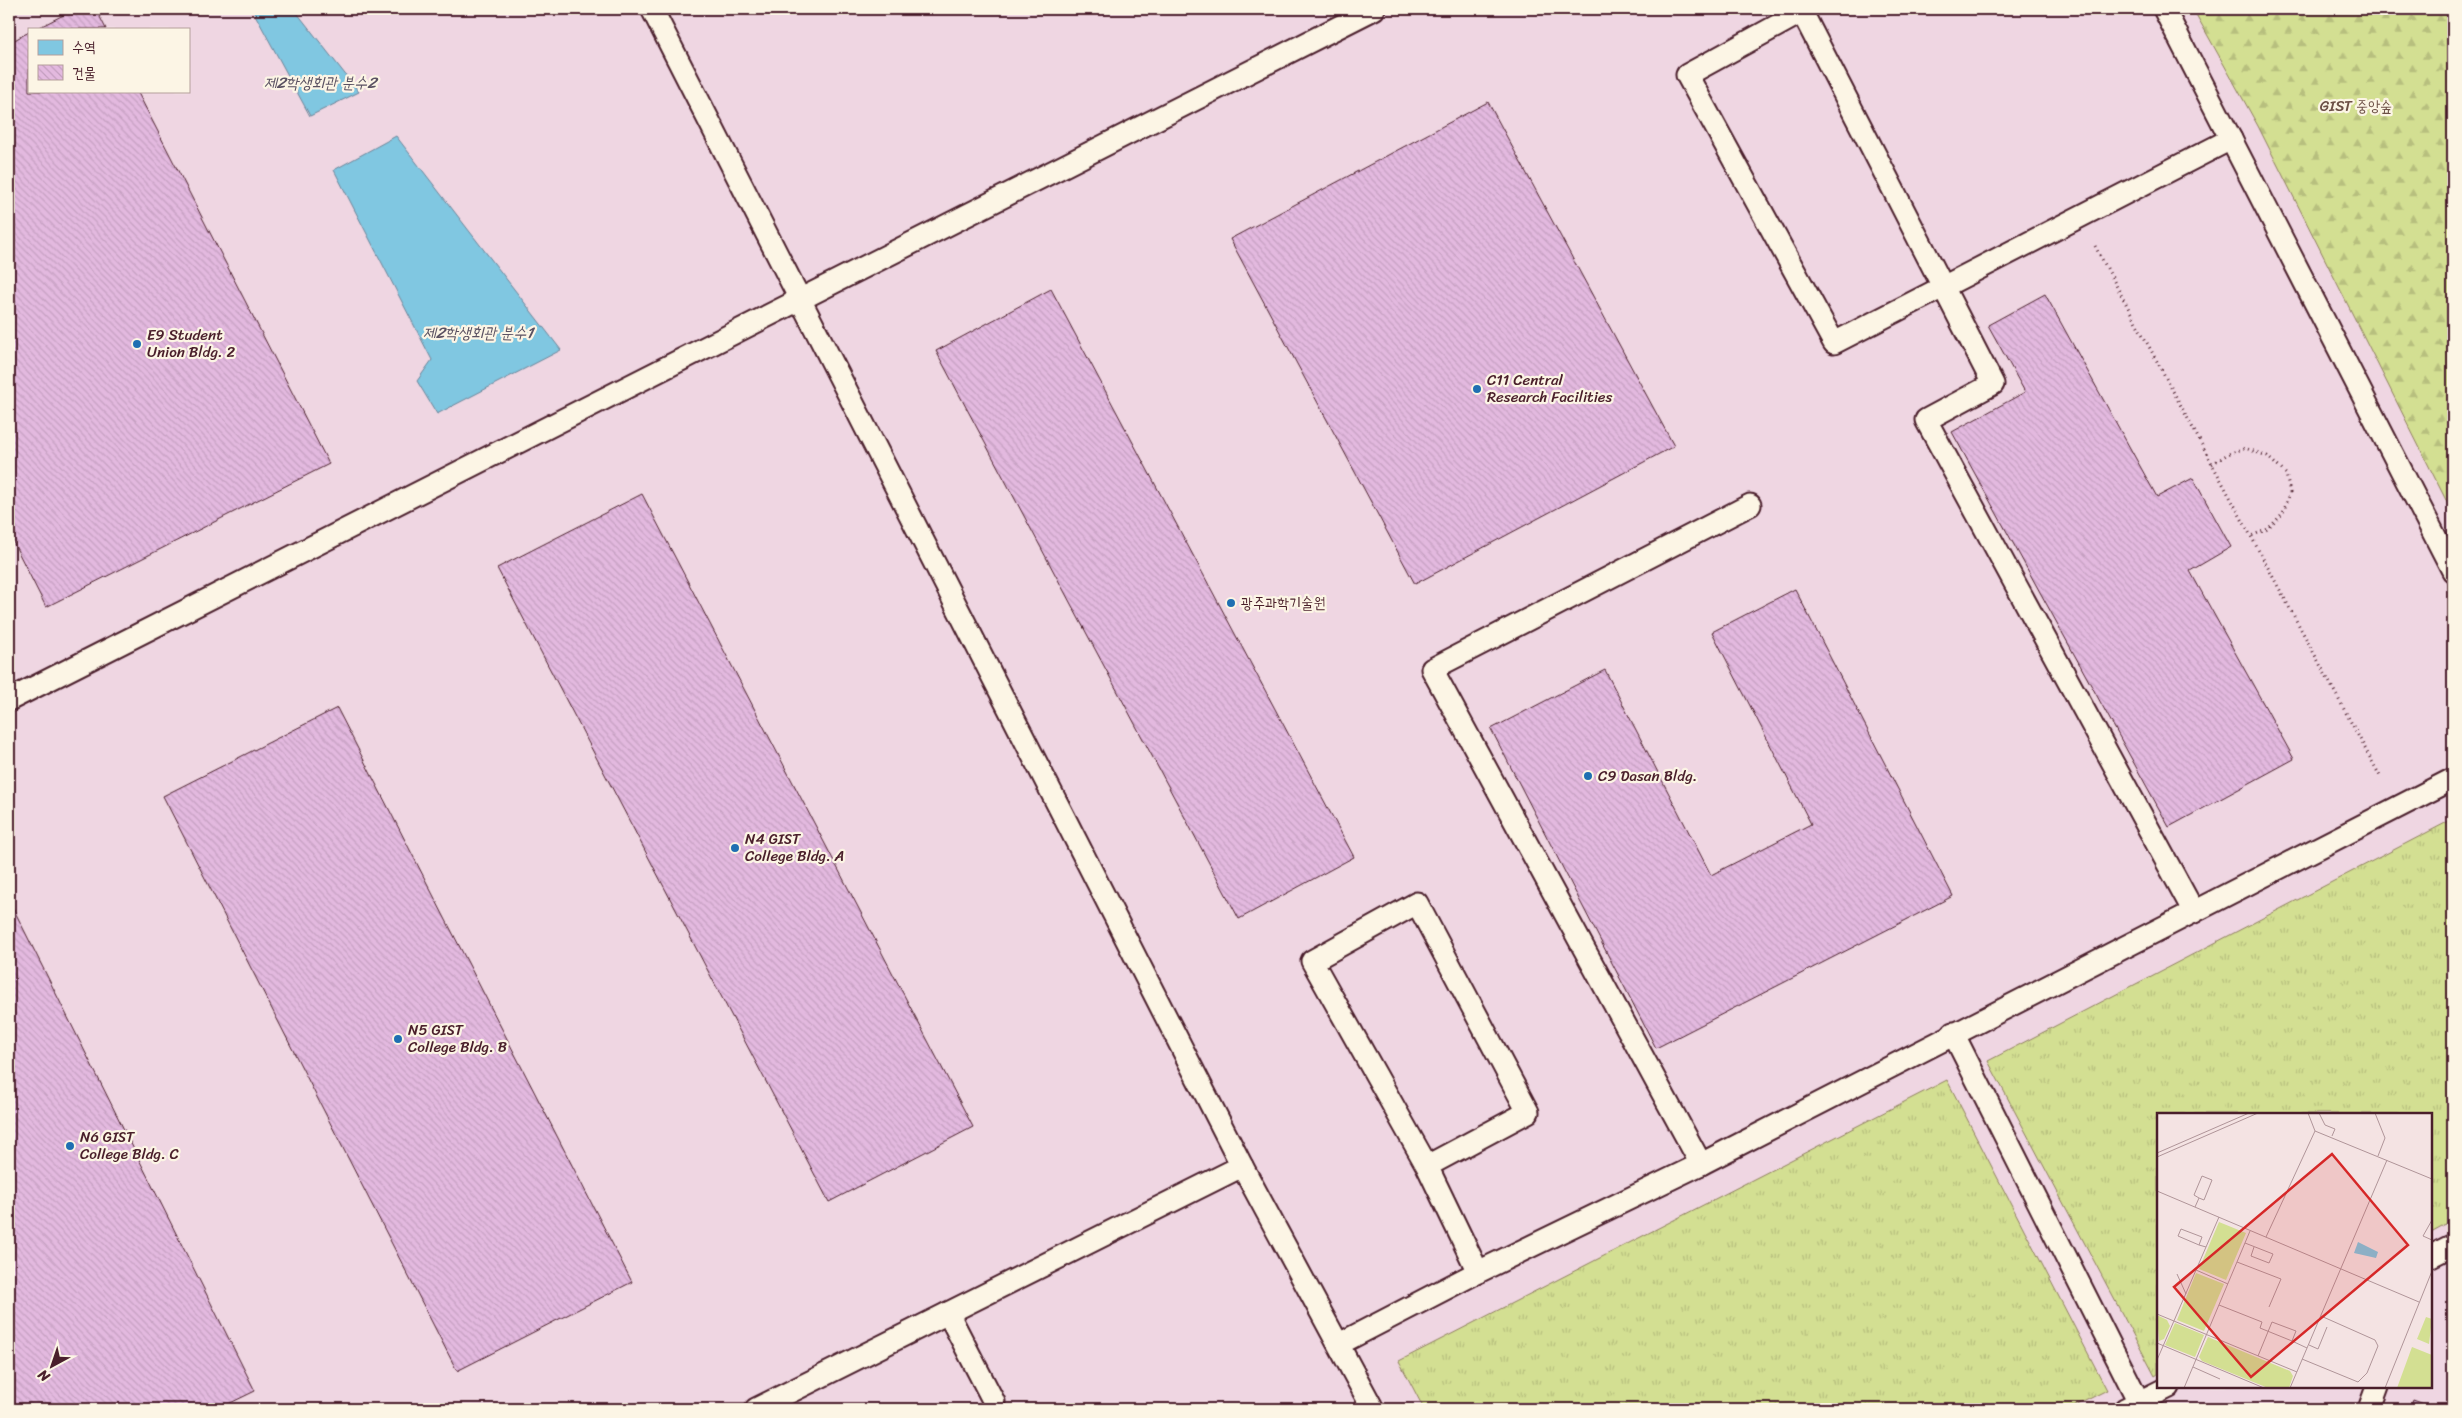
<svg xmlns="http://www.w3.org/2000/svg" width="2462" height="1418" font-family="Sriracha,'Poor Story',sans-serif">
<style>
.built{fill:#efd6e2;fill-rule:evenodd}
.grass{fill:url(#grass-tufts);stroke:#8e7f5e}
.forest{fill:url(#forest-firs);stroke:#8e7f5e}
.water{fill:#80c7e1;stroke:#6a8498}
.building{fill:url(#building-back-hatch);stroke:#4a1f2b}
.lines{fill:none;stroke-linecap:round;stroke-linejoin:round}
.service-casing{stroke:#4a1f2b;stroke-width:25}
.path{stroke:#4a1f2b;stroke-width:3;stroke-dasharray:1 4;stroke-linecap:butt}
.service{stroke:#fcf5e5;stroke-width:21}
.poi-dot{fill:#1f6fb2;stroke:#fcf5e5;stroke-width:2}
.labels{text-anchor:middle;stroke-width:4.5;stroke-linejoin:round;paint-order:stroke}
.park-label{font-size:15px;fill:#6c4f45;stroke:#fcf5e5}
.poi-label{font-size:15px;fill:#4a1f2b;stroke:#fcf5e5;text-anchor:start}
.water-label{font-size:16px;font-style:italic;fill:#5a5162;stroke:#fcf5e5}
.inset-road{fill:none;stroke:#b09599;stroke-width:1}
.view{fill:#d62828;fill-opacity:0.15;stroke:#d62828;stroke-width:2.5}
.inset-edge{fill:none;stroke:#4a1f2b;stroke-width:2.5}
</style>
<defs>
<pattern id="grass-tufts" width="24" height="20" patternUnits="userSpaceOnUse" patternTransform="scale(1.25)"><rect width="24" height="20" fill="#d3df92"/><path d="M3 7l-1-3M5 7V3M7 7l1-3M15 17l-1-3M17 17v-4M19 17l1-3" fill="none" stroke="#b7bf7e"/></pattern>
<pattern id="forest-firs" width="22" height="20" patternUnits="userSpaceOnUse" patternTransform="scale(1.25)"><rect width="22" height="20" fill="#d3df92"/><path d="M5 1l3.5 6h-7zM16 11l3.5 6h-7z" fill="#b7bf7e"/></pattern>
<pattern id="building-back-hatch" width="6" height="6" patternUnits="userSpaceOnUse" patternTransform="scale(1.25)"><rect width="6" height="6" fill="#e3b9df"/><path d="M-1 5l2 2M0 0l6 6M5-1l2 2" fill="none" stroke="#c49fc0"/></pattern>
</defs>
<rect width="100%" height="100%" fill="#f4e3e3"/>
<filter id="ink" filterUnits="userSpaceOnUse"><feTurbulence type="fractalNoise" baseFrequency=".02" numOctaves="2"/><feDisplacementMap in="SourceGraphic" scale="10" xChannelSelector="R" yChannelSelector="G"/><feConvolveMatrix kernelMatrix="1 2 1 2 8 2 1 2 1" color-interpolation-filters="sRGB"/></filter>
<g filter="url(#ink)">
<path class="built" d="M9 9H2453V1409H9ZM29 29H189V91H29ZM2158 1114H2431V1387H2158Z"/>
<g class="grass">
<path d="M2453 819V1220L2431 1232V1114H2158V1374L2155 1376 1988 1061Z"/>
<path d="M1947 1080 2107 1390 2069 1409H1424L1399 1361Z"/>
</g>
<path class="forest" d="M2193 9H2453V514L2258 126Z"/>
<g class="water">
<path d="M252 9H294L359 92 310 116Z"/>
<path d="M396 136 561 350 437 414 417 381 432 360 334 170Z"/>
</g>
<g class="building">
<path d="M75 9H96L106 29H36Z"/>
<path d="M29 32V91H137L329 464 46 607 9 534V43Z"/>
<path d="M1488 102 1674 446 1415 584 1230 239Z"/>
<path d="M1051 289 1354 857 1239 919 936 351Z"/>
<path d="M2045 294 2157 497 2193 478 2231 547 2190 571 2294 759 2169 827 1952 432 2025 392 1988 325Z"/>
<path d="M642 494 973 1127 829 1202 497 568Z"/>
<path d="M1795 589 1953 896 1656 1048 1491 729 1605 670 1711 875 1811 824 1712 632Z"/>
<path d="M337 708 632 1282 457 1371 163 796Z"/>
<path d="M9 900 255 1391 218 1409H9Z"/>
<path d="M2413 1400 2438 1409H2410Z"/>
</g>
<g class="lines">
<defs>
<g id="service">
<path d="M652 9 1242 1166 1373 1409"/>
<path d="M1800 9 1802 12 1687 75 1834 343 2231 139"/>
<path d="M2164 9 2453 571"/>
<path d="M1802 12 1993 384 1926 420 2194 912"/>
<path d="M9 700 1374 9"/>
<path d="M1953 1033 2139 1402"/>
<path d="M1701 1164 1432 669 1750 505"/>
<path d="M1427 1166 1528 1112 1417 903 1312 961 1427 1166 1478 1272"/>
<path d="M2431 1256 2453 1245"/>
<path d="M948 1313 994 1402"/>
<path d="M1339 1344 1478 1272 1701 1164 2453 779"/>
<path d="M756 1409 1242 1166"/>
<path d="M2125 1409 2169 1387"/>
<path d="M2369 1409 2377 1387"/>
</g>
</defs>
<use href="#service" class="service-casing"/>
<g class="path">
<path d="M2095 246 2381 778"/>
<path d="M2212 464 2228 454 2245 448 2267 456 2286 474 2290 493 2283 513 2268 529 2251 536"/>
</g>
<use href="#service" class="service"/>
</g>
</g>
<g class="poi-dot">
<circle cx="137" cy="344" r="5"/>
<circle cx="1477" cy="389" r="5"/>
<circle cx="1231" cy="603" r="5"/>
<circle cx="1588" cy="776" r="5"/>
<circle cx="735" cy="848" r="5"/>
<circle cx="398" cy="1039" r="5"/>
<circle cx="70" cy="1146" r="5"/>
</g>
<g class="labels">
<g class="park-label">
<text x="2356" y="111">GIST 중앙숲</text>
</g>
<g class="poi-label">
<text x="147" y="340">E9 Student<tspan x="147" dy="17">Union Bldg. 2</tspan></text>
<text x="1487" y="385">C11 Central<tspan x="1487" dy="17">Research Facilities</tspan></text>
<text x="1241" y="608">광주과학기술원</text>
<text x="1598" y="781">C9 Dasan Bldg.</text>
<text x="745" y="844">N4 GIST<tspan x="745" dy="17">College Bldg. A</tspan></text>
<text x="408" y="1035">N5 GIST<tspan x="408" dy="17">College Bldg. B</tspan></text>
<text x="80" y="1142">N6 GIST<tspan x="80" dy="17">College Bldg. C</tspan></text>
</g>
<g class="water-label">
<text x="320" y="88">제2학생회관 분수2</text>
<text x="478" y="338">제2학생회관 분수1</text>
</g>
</g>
<g transform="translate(2157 1113)">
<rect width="275" height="275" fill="#f4e3e3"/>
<path d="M62 109 89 120 69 167 42 156ZM39 160 67 171 47 218 20 207Z" fill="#d3df92"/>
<path d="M0 202 10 207 13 213 7 226 2 228ZM51 224 133 258 136 263 132 275H111L45 248 42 244Z" fill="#d3df92"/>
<path d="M269 204 275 206 272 231 260 226ZM18 210 47 222 38 244 8 232ZM255 234 275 242V275H240Z" fill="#d3df92"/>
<path d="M201 129 221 139 219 145 197 140Z" fill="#80c7e1"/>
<path class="inset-road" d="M151 0 158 18M162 0 168 12 178 16 175 23M218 0 228 25 221 43M0 40 92 0M0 44 101 0M0 78 262 189M38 94 42 85 47 87 55 67 45 63 37 82 42 85M275 107 266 123 275 127M109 124 158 18 275 66M88 130 116 141 112 150 94 143 97 134M42 132 45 124 24 116 21 123 42 132 49 134M80 149 124 166 112 194M39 157 71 171M20 161 29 181M62 192 105 209 103 215 135 228M0 201 140 259M0 230 107 275M152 232 161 236 170 214M101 243 115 209 139 218 135 228 150 235M145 246 201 269 210 260 221 233 218 227 164 203M0 247 62 104M36 254 63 266M27 275 93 118M133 275 230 47M228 275 275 158"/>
<path class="view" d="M175 41 251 132 94 264 17 174Z"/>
<rect width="275" height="275" class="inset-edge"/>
</g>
<rect width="2462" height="1418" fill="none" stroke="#fcf5e5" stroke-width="30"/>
<rect x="15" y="15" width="2432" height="1388" fill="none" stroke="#4a1f2b" stroke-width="2" filter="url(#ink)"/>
<rect x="28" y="28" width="162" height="65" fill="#fcf5e5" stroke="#b59f9b"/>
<rect x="38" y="40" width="25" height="15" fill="#80c7e1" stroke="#b59f9b"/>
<text x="72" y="52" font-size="15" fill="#4a1f2b">수역</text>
<rect x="38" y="65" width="25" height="15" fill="url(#building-back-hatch)" stroke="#b59f9b"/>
<text x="72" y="78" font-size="15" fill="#4a1f2b">건물</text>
<g transform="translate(52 1366) rotate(220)" stroke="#fcf5e5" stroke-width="4" paint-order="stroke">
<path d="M0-4L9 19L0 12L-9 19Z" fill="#4a1f2b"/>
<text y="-8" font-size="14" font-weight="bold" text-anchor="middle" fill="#4a1f2b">N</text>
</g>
</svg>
